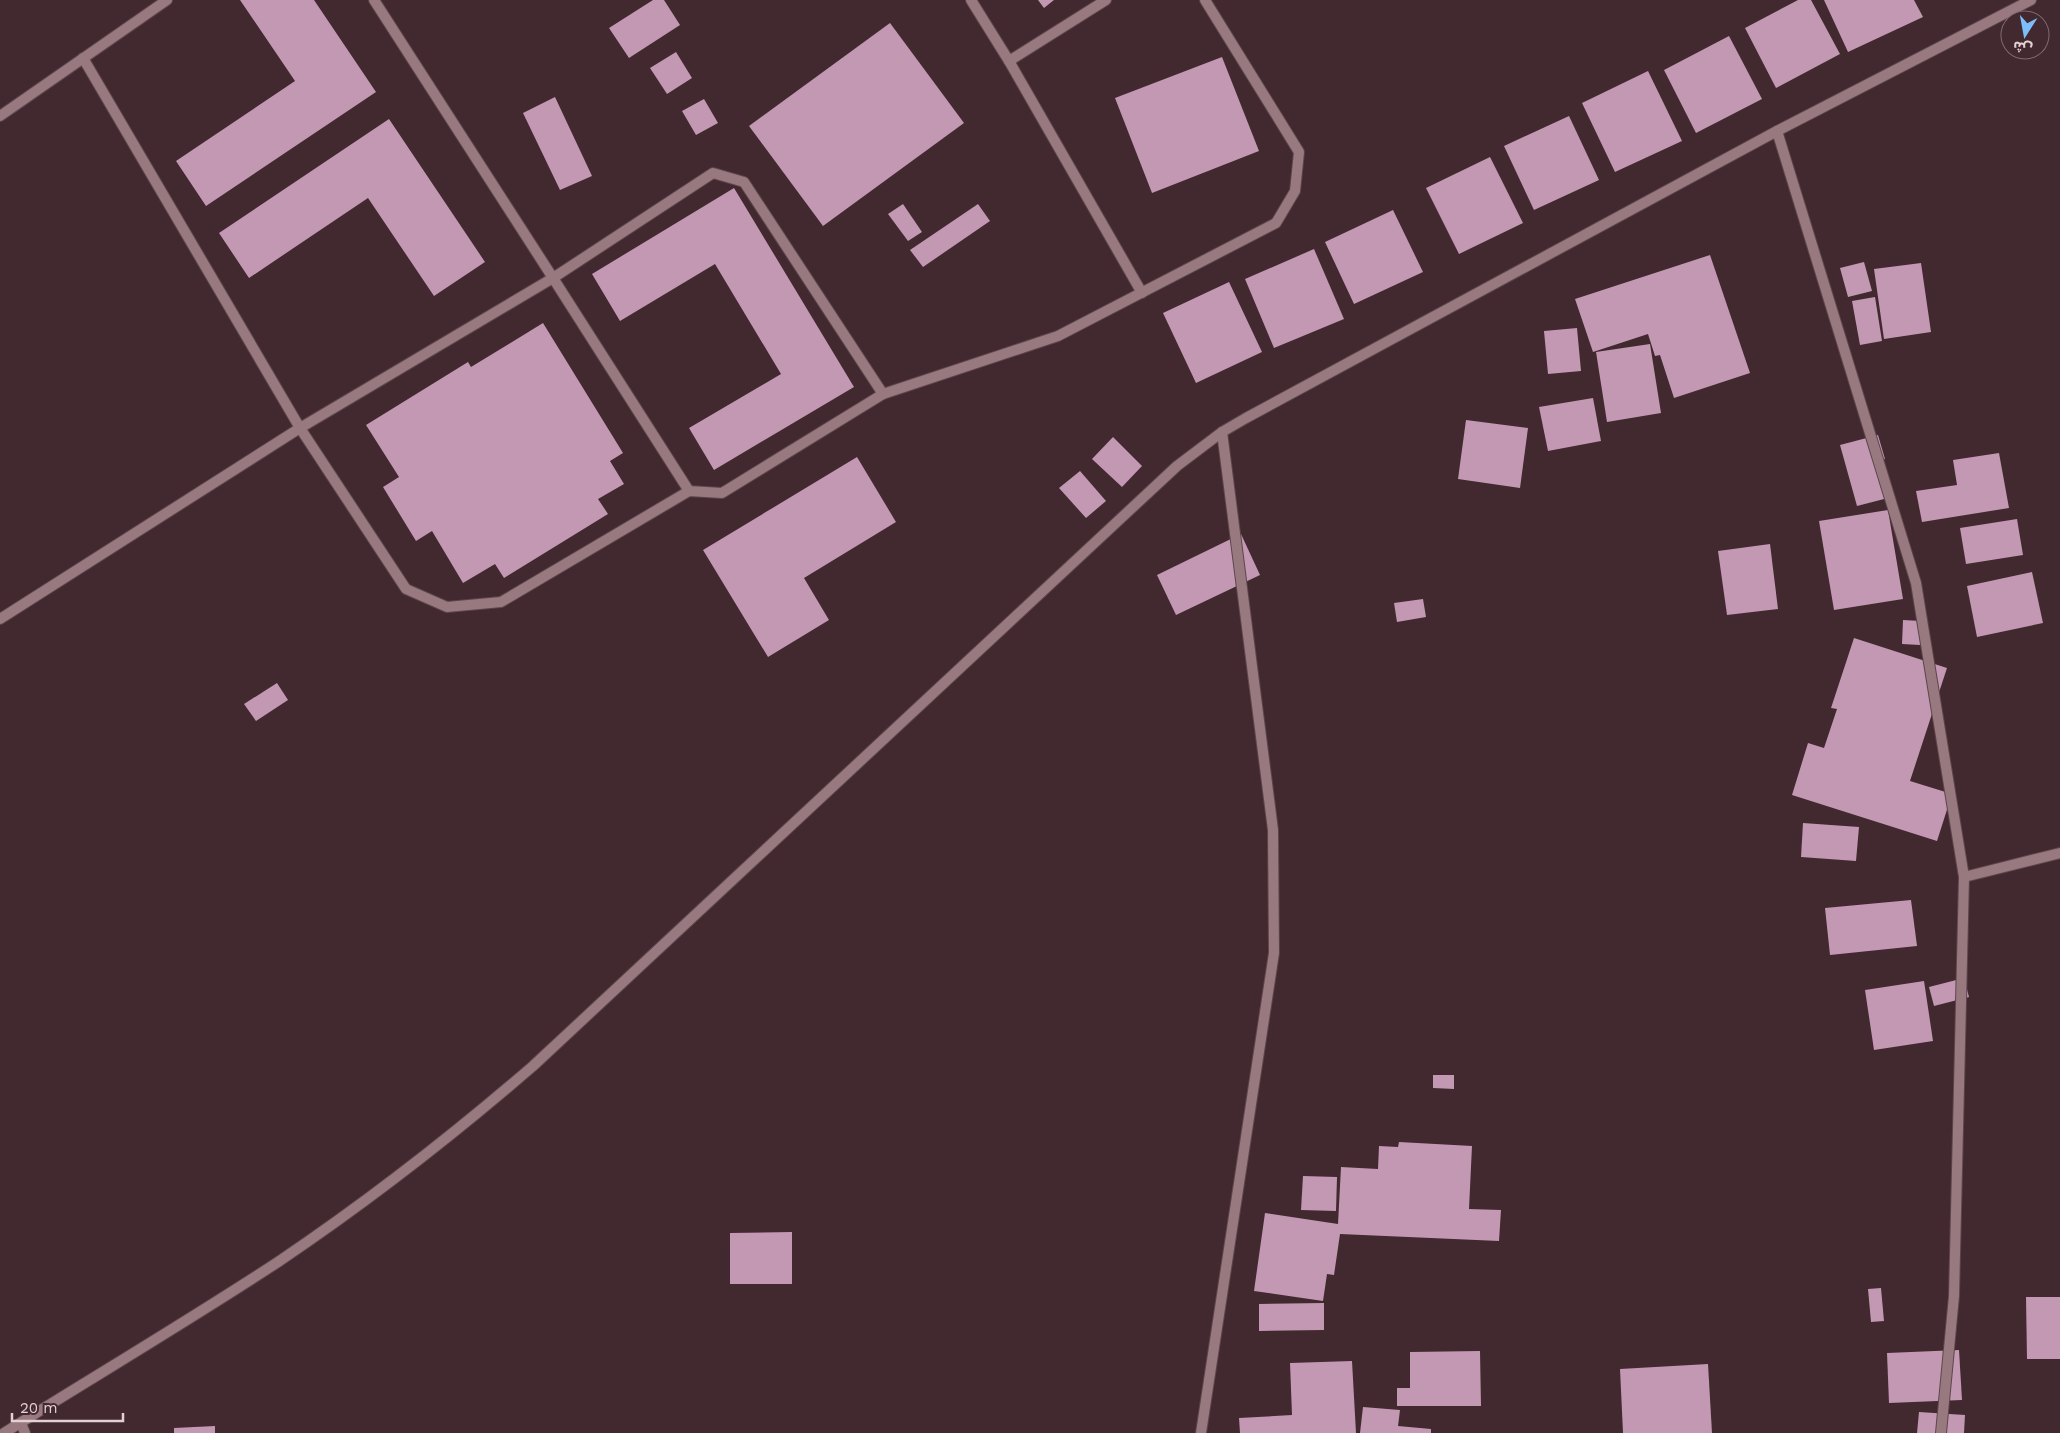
<svg xmlns="http://www.w3.org/2000/svg" width="2060" height="1433" font-family="'Work Sans','Noto Sans Arabic',sans-serif">
<style>
.building{fill:#c398b3}
.lines{fill:none;stroke-linecap:round;stroke-linejoin:round}
.service-casing{stroke:#5c464c;stroke-width:12}
.minor-casing{stroke:#5c464c;stroke-width:12}
.service{stroke:#98797f;stroke-width:10}
.minor{stroke:#98797f;stroke-width:10}
</style>
<rect width="100%" height="100%" fill="#42282f"/>
<g class="building">
<path d="M240 0H314L376 92 206 206 176 161 295 81Z"/>
<path d="M653 0H664L680 25 629 58 609 28Z"/>
<path d="M1038 0H1054L1044 8Z"/>
<path d="M1798 0H1811L1840 54 1776 88 1745 28Z"/>
<path d="M1824 0H1914L1923 17 1848 52Z"/>
<path d="M890 23 964 123 823 226 749 126Z"/>
<path d="M1729 36 1762 99 1696 133 1664 70Z"/>
<path d="M676 52 692 78 667 94 650 68Z"/>
<path d="M1222 57 1259 151 1152 193 1115 98Z"/>
<path d="M1648 71 1682 141 1615 172 1582 103Z"/>
<path d="M555 97 592 176 560 190 523 113Z"/>
<path d="M704 99 718 123 696 135 682 111Z"/>
<path d="M1569 116 1599 180 1534 210 1504 146Z"/>
<path d="M389 119 485 262 434 296 368 198 249 278 219 233Z"/>
<path d="M1490 157 1523 223 1459 254 1426 188Z"/>
<path d="M734 188 854 387 714 470 689 428 781 374 715 264 620 321 592 274Z"/>
<path d="M903 204 922 232 908 241 888 214Z"/>
<path d="M978 204 990 221 923 267 910 250Z"/>
<path d="M1393 210 1423 272 1354 304 1325 242Z"/>
<path d="M1314 249 1344 319 1274 348 1245 279Z"/>
<path d="M1710 255 1750 373 1674 398 1660 355 1655 356 1648 334 1593 352 1575 299Z"/>
<path d="M1864 262 1872 291 1848 297 1840 268Z"/>
<path d="M1921 263 1931 332 1884 339 1874 269Z"/>
<path d="M1229 282 1262 352 1196 383 1163 313Z"/>
<path d="M1875 297 1882 341 1860 345 1852 301Z"/>
<path d="M543 323 623 453 610 461 624 484 598 499 608 514 504 578 495 564 463 583 432 531 416 541 383 487 399 477 366 425 468 362 471 367Z"/>
<path d="M1577 328 1581 371 1548 374 1544 331Z"/>
<path d="M1650 344 1661 413 1607 422 1596 352Z"/>
<path d="M1593 398 1601 441 1548 451 1539 407Z"/>
<path d="M1466 420 1528 428 1520 488 1458 479Z"/>
<path d="M1878 435 1885 459 1878 461 1888 498 1857 506 1840 445Z"/>
<path d="M1113 437 1142 466 1122 487 1092 459Z"/>
<path d="M1999 453 2009 508 1922 522 1916 491 1957 485 1953 460Z"/>
<path d="M857 457 896 522 804 578 829 620 768 657 703 550Z"/>
<path d="M1080 471 1106 501 1086 518 1059 488Z"/>
<path d="M1888 510 1903 599 1834 610 1819 521Z"/>
<path d="M2017 519 2023 555 1966 564 1960 528Z"/>
<path d="M1241 534 1260 575 1176 615 1157 575Z"/>
<path d="M1770 544 1778 609 1727 615 1718 551Z"/>
<path d="M2032 572 2043 623 1977 637 1967 586Z"/>
<path d="M1423 599 1426 617 1397 622 1394 603Z"/>
<path d="M1903 620 1921 621 1920 645 1902 644Z"/>
<path d="M1854 638 1947 668 1910 781 1952 794 1937 841 1792 795 1808 743 1824 748 1837 709 1831 708Z"/>
<path d="M277 683 288 700 256 721 244 704Z"/>
<path d="M1803 823 1859 827 1856 861 1801 857Z"/>
<path d="M1911 900 1917 946 1830 955 1825 908Z"/>
<path d="M1964 978 1969 997 1934 1006 1929 987Z"/>
<path d="M1924 981 1933 1041 1874 1050 1865 990Z"/>
<path d="M1433 1075H1454V1089L1433 1088Z"/>
<path d="M1399 1142 1472 1146 1469 1209 1501 1210 1499 1241 1340 1234 1334 1275 1327 1274 1323 1301 1254 1291 1265 1213 1338 1224 1341 1167 1378 1169 1379 1146 1398 1147Z"/>
<path d="M1303 1176 1337 1177 1336 1211 1301 1210Z"/>
<path d="M792 1232V1284H730V1233Z"/>
<path d="M1881 1288 1884 1321 1871 1322 1868 1289Z"/>
<path d="M2026 1297H2060V1359H2027Z"/>
<path d="M1324 1303V1330L1259 1331V1304Z"/>
<path d="M1959 1350 1962 1400 1889 1403 1887 1353Z"/>
<path d="M1480 1351 1481 1406H1397V1388H1410V1352Z"/>
<path d="M1352 1361 1356 1433H1240L1239 1418 1292 1415 1290 1363Z"/>
<path d="M1708 1364 1712 1433H1623L1620 1369Z"/>
<path d="M1363 1407 1400 1410 1398 1426 1431 1429V1433H1360Z"/>
<path d="M1919 1412 1965 1415 1964 1433H1917Z"/>
<path d="M215 1426V1433H174V1428Z"/>
</g>
<g class="lines">
<defs>
<g id="service">
<path d="M971 0 1009 61"/>
<path d="M1106 0 1009 61 1142 293"/>
<path d="M83 58 300 428 406 589 447 607 501 602 689 491 553 278 713 173 744 182 883 394 722 493 689 491"/>
<path d="M0 116 167 0"/>
<path d="M883 394 1058 336 1276 223 1295 191 1299 152 1205 0"/>
<path d="M0 619 300 428 553 278 374 0"/>
</g>
<g id="minor">
<path d="M1777 131 1916 583 1964 877 1954 1296 1941 1433"/>
<path d="M1964 877 2060 853"/>
<path d="M21 1423 25 1433"/>
<path d="M4 1433C95 1376 188 1321 278 1262 367 1202 452 1136 533 1066L1177 466 1222 432 1246 418 1777 131 2031 0"/>
<path d="M1201 1433 1274 953 1273 830 1222 432"/>
</g>
</defs>
<use href="#service" class="service-casing"/>
<use href="#minor" class="minor-casing"/>
<use href="#service" class="service"/>
<use href="#minor" class="minor"/>
</g>
<g transform="translate(2025 35) rotate(191)"><circle r="24" fill="#42282f" stroke="#826b71"/>
<path d="M0-4L9 19L0 12L-9 19Z" fill="#7cbef9"/>
<text y="-8" font-size="14" font-weight="bold" text-anchor="middle" fill="#e2d0d3">ش</text>
</g>
<path d="M12 1413v8h111v-8" fill="none" stroke="#e2d0d3" stroke-width="2.5"/>
<text x="20" y="1413" font-size="15" fill="#e2d0d3" stroke="#42282f" stroke-width="4" paint-order="stroke">20 m</text>
</svg>
